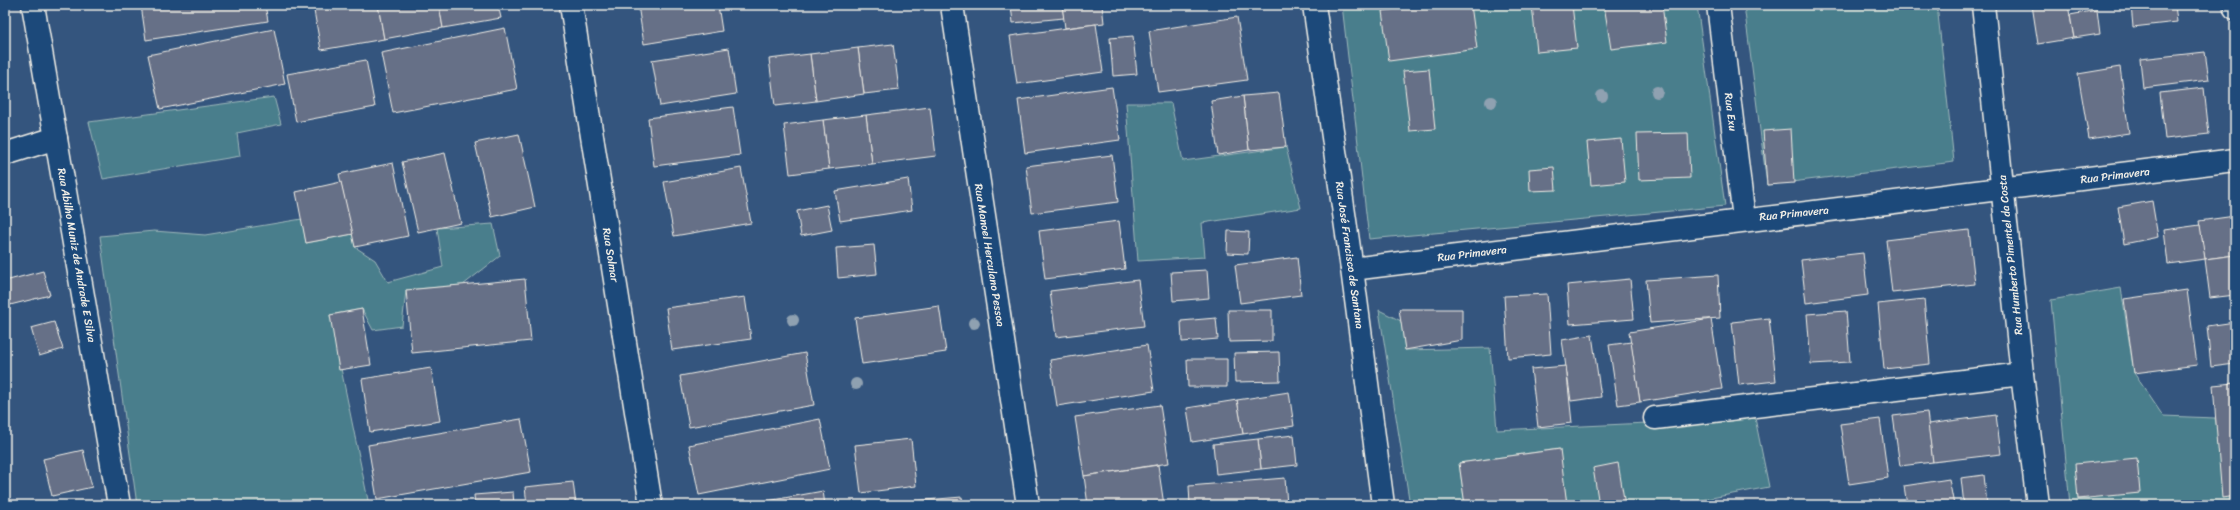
<svg xmlns="http://www.w3.org/2000/svg" width="2240" height="510" font-family="Sriracha,sans-serif">
<style>
.green{fill:#497e8c;stroke:#9eb8ba}
.building{fill:#666f87;stroke:#f4f1e8}
.lines{fill:none;stroke-linecap:round;stroke-linejoin:round}
.minor-casing{stroke:#f4f1e8;stroke-width:25}
.minor{stroke:#1f4a7a;stroke-width:22}
.tree{fill:#8fa1b1}
.labels{text-anchor:middle;stroke-width:3.5;stroke-linejoin:round;paint-order:stroke}
.street-label{font-size:11px;fill:#f4f1e8;stroke:#1f4a7a}
</style>
<rect width="100%" height="100%" fill="#34557e"/>
<filter id="ink" filterUnits="userSpaceOnUse"><feTurbulence type="fractalNoise" baseFrequency=".025" numOctaves="2"/><feDisplacementMap in="SourceGraphic" scale="8" xChannelSelector="R" yChannelSelector="G"/><feConvolveMatrix kernelMatrix="1 2 1 2 8 2 1 2 1" color-interpolation-filters="sRGB"/></filter>
<g filter="url(#ink)">
<g class="green">
<path d="M1342 5H1697L1725 206 1369 239Z"/>
<path d="M1744 5H1937L1954 162 1767 185Z"/>
<path d="M274 97 281 124 237 133 240 156 103 179 89 122Z"/>
<path d="M1126 103H1171L1183 161 1286 147 1301 208 1202 223 1205 257 1138 261Z"/>
<path d="M302 219 306 243 353 234 355 247 375 260 388 282 443 267 437 228 493 224 500 256 463 285 406 290 402 326 373 330 362 309 330 315 369 505H137L100 236 154 231 205 235Z"/>
<path d="M2121 288 2134 373 2163 416 2215 418 2231 505H2070L2051 300Z"/>
<path d="M1379 310 1401 321 1405 350 1490 348 1497 430 1755 418 1769 487 1675 505H1567L1559 449 1459 463 1465 505H1410Z"/>
</g>
<g class="building">
<path d="M141 5H265L268 21 146 40Z"/>
<path d="M313 5H378L384 39 321 50Z"/>
<path d="M378 5H439L443 28 384 39Z"/>
<path d="M439 5H498L501 18 443 28Z"/>
<path d="M638 5H718L722 31 644 44Z"/>
<path d="M1011 5H1062L1064 18 1013 23Z"/>
<path d="M1062 5H1102L1104 23 1065 28Z"/>
<path d="M1428 5H1471L1477 49 1389 61 1382 11Z"/>
<path d="M1532 5H1572L1577 48 1537 52Z"/>
<path d="M1604 5H1662L1667 42 1611 49Z"/>
<path d="M2032 5H2068L2074 38 2038 44Z"/>
<path d="M2131 5H2175L2177 22 2133 27Z"/>
<path d="M2097 10 2100 34 2074 38 2070 15Z"/>
<path d="M1237 17 1247 80 1158 92 1149 31Z"/>
<path d="M1096 24 1103 72 1017 84 1010 36Z"/>
<path d="M505 28 517 89 393 113 381 53Z"/>
<path d="M274 29 285 84 160 109 148 55Z"/>
<path d="M1133 36 1137 74 1113 76 1110 38Z"/>
<path d="M893 44 899 90 864 94 858 48Z"/>
<path d="M729 48 736 94 660 106 652 60Z"/>
<path d="M858 48 864 94 816 101 810 54Z"/>
<path d="M2205 52 2209 80 2143 88 2140 59Z"/>
<path d="M810 54 816 101 775 106 769 59Z"/>
<path d="M366 60 375 107 296 122 287 74Z"/>
<path d="M2120 67 2129 133 2089 139 2078 74Z"/>
<path d="M1429 69 1435 129 1410 131 1403 71Z"/>
<path d="M1112 87 1120 140 1025 153 1018 100Z"/>
<path d="M2204 88 2209 134 2165 139 2160 93Z"/>
<path d="M1279 93 1286 147 1249 150 1243 96Z"/>
<path d="M1243 96 1249 150 1218 155 1211 101Z"/>
<path d="M733 107 740 155 654 166 648 118Z"/>
<path d="M930 107 936 156 872 164 866 115Z"/>
<path d="M866 115 872 164 829 169 823 120Z"/>
<path d="M823 120 829 169 790 174 784 125Z"/>
<path d="M1791 129 1794 183 1767 185 1763 131Z"/>
<path d="M1688 133 1690 178 1639 180 1637 134Z"/>
<path d="M519 134 535 207 492 217 475 143Z"/>
<path d="M1621 139 1625 182 1591 185 1587 142Z"/>
<path d="M445 153 461 223 418 232 402 162Z"/>
<path d="M1112 155 1118 202 1032 213 1026 166Z"/>
<path d="M393 163 408 236 355 247 339 174Z"/>
<path d="M1554 167 1556 190 1530 191 1529 169Z"/>
<path d="M741 168 751 223 674 236 664 182Z"/>
<path d="M908 179 912 210 840 221 835 191Z"/>
<path d="M341 182 353 234 306 243 296 192Z"/>
<path d="M2152 201 2158 237 2124 244 2118 207Z"/>
<path d="M827 205 832 230 801 236 797 211Z"/>
<path d="M2235 216V255L2205 259 2199 221Z"/>
<path d="M1119 221 1125 269 1045 279 1039 231Z"/>
<path d="M2200 225 2205 259 2168 264 2164 230Z"/>
<path d="M1969 230 1975 284 1892 293 1886 240Z"/>
<path d="M1228 231 1249 232 1248 254 1227 253Z"/>
<path d="M874 245 877 274 838 278 836 248Z"/>
<path d="M1863 253 1868 295 1806 303 1801 260Z"/>
<path d="M2235 255V295L2210 298 2205 259Z"/>
<path d="M1297 257 1301 295 1240 303 1235 265Z"/>
<path d="M1207 270 1209 298 1173 301 1171 272Z"/>
<path d="M43 271 50 295 10 305 5 281Z"/>
<path d="M1718 275 1720 318 1650 323 1646 280Z"/>
<path d="M525 279 531 341 412 353 406 290Z"/>
<path d="M1630 279 1634 319 1570 324 1567 285Z"/>
<path d="M1138 280 1144 326 1056 337 1050 291Z"/>
<path d="M2187 290 2197 365 2134 373 2124 299Z"/>
<path d="M1547 294 1551 354 1508 358 1504 296Z"/>
<path d="M745 297 751 339 672 350 666 308Z"/>
<path d="M1924 299 1930 364 1884 369 1878 304Z"/>
<path d="M939 306 946 352 862 364 855 318Z"/>
<path d="M362 309 371 365 339 370 330 315Z"/>
<path d="M1399 309H1462V340L1405 350Z"/>
<path d="M1228 310H1272V341L1229 342Z"/>
<path d="M1846 311 1850 362 1811 364 1807 314Z"/>
<path d="M1216 318 1218 339 1182 342 1181 321Z"/>
<path d="M1769 318 1776 381 1739 385 1732 322Z"/>
<path d="M1711 319 1722 389 1640 402 1629 332Z"/>
<path d="M54 322 63 349 39 356 31 328Z"/>
<path d="M2235 322V364L2211 367 2207 326Z"/>
<path d="M1592 335 1601 397 1571 401 1562 340Z"/>
<path d="M1631 342 1640 402 1618 405 1609 345Z"/>
<path d="M1147 345 1154 391 1057 406 1050 360Z"/>
<path d="M1279 352 1280 381 1235 382 1234 353Z"/>
<path d="M805 353 814 405 689 427 680 376Z"/>
<path d="M1187 359H1227V387H1188Z"/>
<path d="M1566 366 1572 423 1538 427 1531 369Z"/>
<path d="M431 368 440 421 370 432 362 379Z"/>
<path d="M2235 383V496L2222 498 2213 385Z"/>
<path d="M1289 392 1294 426 1243 434 1237 400Z"/>
<path d="M1237 400 1243 434 1192 442 1187 408Z"/>
<path d="M1160 405 1169 463 1084 476 1075 417Z"/>
<path d="M1927 412 1933 462 1900 466 1893 416Z"/>
<path d="M1996 415 2001 454 1933 462 1928 424Z"/>
<path d="M521 419 531 472 377 499 368 445Z"/>
<path d="M820 419 830 469 699 495 689 445Z"/>
<path d="M1880 419 1888 478 1849 484 1840 424Z"/>
<path d="M1294 435 1297 465 1261 469 1258 439Z"/>
<path d="M911 439 916 486 861 493 855 445Z"/>
<path d="M1258 439 1261 469 1216 474 1213 444Z"/>
<path d="M1560 449 1567 505H1465L1459 463Z"/>
<path d="M83 450 92 487 52 496 43 459Z"/>
<path d="M2137 458 2140 493 2078 499 2075 464Z"/>
<path d="M1618 463 1625 505H1599L1593 468Z"/>
<path d="M1158 465 1164 505H1088L1084 476Z"/>
<path d="M1984 475 1987 505H1964L1961 478Z"/>
<path d="M1285 478 1287 505H1190L1189 486Z"/>
<path d="M1949 479 1954 505H1907L1904 486Z"/>
<path d="M573 482 576 505H527L525 487Z"/>
<path d="M823 491 825 505H745Z"/>
<path d="M513 492 514 505H475L474 495Z"/>
<path d="M962 497 963 505H865Z"/>
<path d="M1695 501 1696 505H1662Z"/>
<path d="M1871 502 1872 505H1846Z"/>
<path d="M1780 503V505H1753Z"/>
</g>
<g class="lines">
<defs>
<g id="minor">
<path d="M33 5 119 505"/>
<path d="M571 5 651 505"/>
<path d="M952 5 1028 505"/>
<path d="M1314 5 1352 269 1383 505"/>
<path d="M1718 5 1744 219"/>
<path d="M1983 5 2022 374 2038 505"/>
<path d="M2235 5V8"/>
<path d="M5 154 56 138"/>
<path d="M1352 269 2235 160"/>
<path d="M1655 418 2022 374"/>
</g>
</defs>
<use href="#minor" class="minor-casing"/>
<use href="#minor" class="minor"/>
</g>
<g class="tree">
<circle cx="1657" cy="92" r="6"/>
<circle cx="1602" cy="96" r="6"/>
<circle cx="1491" cy="102" r="6"/>
<circle cx="793" cy="320" r="6"/>
<circle cx="974" cy="323" r="6"/>
<circle cx="856" cy="384" r="6"/>
</g>
</g>
<g class="labels">
<g class="street-label">
<text transform="translate(1731 112) rotate(83)" y="4">Rua Exu</text>
<text transform="translate(2115 175) rotate(-7)" y="4">Rua Primavera</text>
<text transform="translate(1794 213) rotate(-6)" y="4">Rua Primavera</text>
<text transform="translate(1472 253) rotate(-7)" y="4">Rua Primavera</text>
<text transform="translate(77 255) rotate(80)" y="4">Rua Abilho Muniz de Andrade E Silva</text>
<text transform="translate(611 255) rotate(81)" y="4">Rua Solmar</text>
<text transform="translate(990 255) rotate(81)" y="4">Rua Manoel Herculano Pessoa</text>
<text transform="translate(1350 255) rotate(82)" y="4">Rua José Francisco de Santana</text>
<text transform="translate(2010 255) rotate(-96)" y="4">Rua Humberto Pimentel da Costa</text>
</g>
</g>
<rect width="2240" height="510" fill="none" stroke="#1f4a7a" stroke-width="20"/>
<rect x="10" y="10" width="2220" height="490" fill="none" stroke="#f4f1e8" stroke-width="1.5" filter="url(#ink)"/>
</svg>
